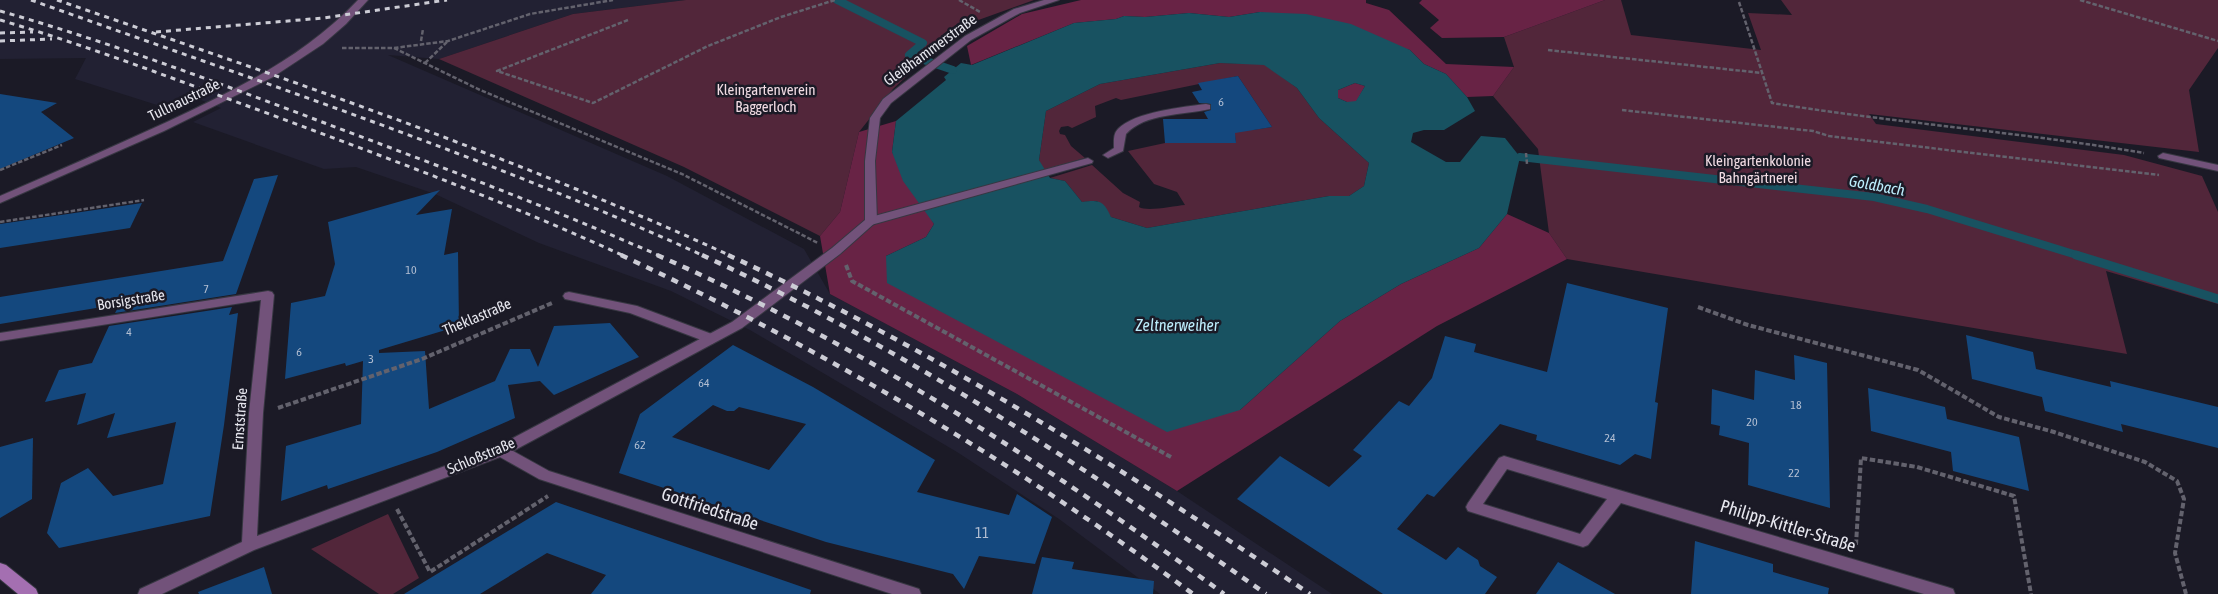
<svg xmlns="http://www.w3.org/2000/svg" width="2218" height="594" font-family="'Asap Condensed',sans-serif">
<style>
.built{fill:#222133}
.green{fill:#52263a}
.forest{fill:#682345}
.water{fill:#185261;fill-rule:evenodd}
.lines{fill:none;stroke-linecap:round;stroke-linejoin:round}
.stream-far1{stroke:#185261;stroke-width:8}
.stream{stroke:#185261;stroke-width:9}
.building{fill:#14487e;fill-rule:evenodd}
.lane-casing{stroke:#373742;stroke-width:2}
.street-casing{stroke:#373742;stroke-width:2}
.secondary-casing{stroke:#373742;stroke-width:2}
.path-far1{stroke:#63626d;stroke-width:2.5;stroke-dasharray:4.5 2;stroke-linecap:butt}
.path{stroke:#63626d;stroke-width:4;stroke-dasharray:5.5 2.5;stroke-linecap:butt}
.lane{fill:#72527a;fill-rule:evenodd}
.street{fill:#72527a;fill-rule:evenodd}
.secondary{fill:#a46fb1;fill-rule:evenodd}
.rail-far1{stroke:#ccccd5;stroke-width:3;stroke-dasharray:5 5;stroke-linecap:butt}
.rail{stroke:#ccccd5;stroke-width:4.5;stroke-dasharray:7 7;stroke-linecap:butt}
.labels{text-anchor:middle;stroke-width:5;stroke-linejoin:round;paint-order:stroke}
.number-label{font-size:12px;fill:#b2bed2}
.street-label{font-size:15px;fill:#e6e6ee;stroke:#1b1a26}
.park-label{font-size:15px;fill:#f1dbe3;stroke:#1b1a26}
.near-number-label{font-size:15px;fill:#b2bed2}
.water-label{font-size:16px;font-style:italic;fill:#bdeefd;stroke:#1b1a26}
.near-street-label{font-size:18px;fill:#e6e6ee;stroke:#1b1a26}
</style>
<rect width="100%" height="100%" fill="#1b1a26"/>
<path class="built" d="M0 0H686L573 14 439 59 388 55 667 176 804 249 830 294 1017 394 1177 491 1332 594H1160L1059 519 957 452 750 330 671 291 539 243 435 194 356 167 324 169 193 122 221 108 201 100 176 111 75 79 86 58 0 59Z"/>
<g class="green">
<path d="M686 0H1034L959 27 893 89 859 132 840 212 820 236 684 167 439 59 573 14Z"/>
<path d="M1605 0H1621L1631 35 1761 50 1748 13 1792 15 1781 0H2218V48L2189 90 2199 152 1869 114 1876 124 2124 155 2202 176 2218 212V304L2106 271 2127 354 1567 259 1549 233 1538 149 1493 96 1514 67 1504 37Z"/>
<path d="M1220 63 1264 64 1297 88 1319 118 1369 163 1364 186 1349 196H1329L1147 228 1111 217 1097 201 1082 202 1065 181 1050 178 1092 165 1123 193 1140 202 1139 207C1147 212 1173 206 1185 205L1177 192 1154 184 1128 151 1165 143H1236L1233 119 1252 130 1272 127 1238 76 1121 100 1116 98 1095 106 1096 117 1072 128 1068 126 1061 127 1059 131 1060 134 1065 135 1071 146 1085 158 1043 170 1039 160 1046 111 1100 84Z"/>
<path d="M388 514 419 578 393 594H379L311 549Z"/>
</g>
<g class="forest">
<path d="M1081 0H1366V3L1389 10 1446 64 1514 67 1493 96 1467 97 1446 74 1424 64 1410 50 1260 12 1229 17 1189 13 1145 17 1124 16 1116 19 1074 23 971 65 967 46 1022 14Z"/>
<path d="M1422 0H1605L1504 37 1442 38 1430 28 1439 20 1419 3Z"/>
<path d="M1355 83 1365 86 1356 102H1347L1338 98V90Z"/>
<path d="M896 121 892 152 934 224 926 237 886 256 1240 410 1340 321 1401 284 1479 248 1507 214 1549 233 1567 259 1437 326 1177 491 1017 394 830 294 820 236 840 212 859 132Z"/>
</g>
<path class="water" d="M1260 12 1306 14 1351 24 1410 50 1424 64 1446 74 1467 97 1475 111 1444 130H1424L1413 133 1411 142 1446 162H1460L1481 136 1505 138 1520 157 1507 214 1479 248 1401 284 1340 321 1240 410 1167 432 887 283 886 256 926 237 934 224 903 181 892 152 896 121 946 80 944 77 961 63 972 65 1074 23 1116 19 1124 16 1145 17 1189 13 1229 17ZM1220 63 1264 65 1297 88 1319 118 1369 163 1364 186 1349 196H1329L1147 228 1111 217C1103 200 1100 200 1082 202L1065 181 1050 178 1039 160 1046 111 1100 84ZM1355 83 1365 86 1356 101 1347 102 1338 98V90Z"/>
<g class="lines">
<g class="stream-far1">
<path d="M837 0 923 43 909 55 953 70"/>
<path d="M1520 157 1874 197 1927 209 2080 256"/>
</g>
<path class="stream" d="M2076 255 2218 299"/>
</g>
<g class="building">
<path d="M1238 76 1272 127 1235 133 1236 143H1165L1163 119H1208L1204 112 1211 110V104L1199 103 1192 92 1202 90 1198 83Z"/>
<path d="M0 94 57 103 41 112 74 138 0 169Z"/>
<path d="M278 175 236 294 115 313 120 304 0 324V297L223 261 254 179Z"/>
<path d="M440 190 416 215 452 209 444 255 458 252 459 326 379 350V353L425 351 429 409 495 381 510 349H530L538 367 554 326 610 323 639 357 554 395 540 381 508 385 515 418 437 452 328 489 327 485 281 501 286 446 361 424 363 361 346 366 345 363 285 379 291 303 325 296 335 264 328 222Z"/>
<path d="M142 203 130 228 0 248V224Z"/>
<path d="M1567 283 1668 308 1655 402 1658 403 1651 459 1635 454 1620 465 1536 440 1537 435 1500 424 1434 497 1427 494 1397 529 1446 560 1458 547 1478 560 1480 566 1497 577 1485 594H1383L1237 499 1280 456 1329 487 1362 456 1353 450 1399 401 1409 406 1432 378 1445 336 1476 344 1474 352 1547 372Z"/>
<path d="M232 307 229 315 238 313 224 425 210 516 59 548 47 533 61 483 88 468 113 496 163 484 176 422 107 438 115 413 77 425 86 393 45 402 59 370 92 363 109 326Z"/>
<path d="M1966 335 2033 352 2036 369 2111 387 2110 381 2218 407V448L2121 424 2123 432 2045 411 2042 397 1972 379Z"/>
<path d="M733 345 813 387 935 460 917 492 1009 515 1017 494 1052 517 1035 564 979 556 964 589 953 574 826 542 619 473 640 414ZM713 405 727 411H734L739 407 806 424 769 470 672 437Z"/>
<path d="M1794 355 1827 363 1830 508 1748 485 1749 443 1719 435 1720 426 1711 424 1712 389 1754 400 1755 370 1795 380Z"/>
<path d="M1868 388 1945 407 1947 419 2019 437 2029 491 1953 471 1951 452 1871 431Z"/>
<path d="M33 438 32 499 0 518V447Z"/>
<path d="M556 502 811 590 810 594H591L606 575 547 553 480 594H404Z"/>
<path d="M1695 541 1773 564V572L1829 588 1828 594H1691Z"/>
<path d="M1042 557 1074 562 1072 569 1154 581 1153 594H1032Z"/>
<path d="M1558 562 1615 594H1536Z"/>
<path d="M264 567 272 594H199L198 592Z"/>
</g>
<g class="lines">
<defs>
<g id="lane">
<path d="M1206 104 1210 105V109C1184 115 1145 113 1126 134L1123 151 1108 158 1103 155 1114 148C1114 141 1113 134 1118 129 1134 112 1183 107 1206 104Z"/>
<path d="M2163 153 2218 165V171L2159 158 2158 156Z"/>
<path d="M1088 158 1093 161 1092 163 871 225 865 221 867 218Z"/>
<path d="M569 292 637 306 717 336 718 339 712 344 630 313 565 299 563 296 565 293Z"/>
</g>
<g id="street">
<path d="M358 0H368L346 24 323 44 273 77 164 131 0 203V196C56 172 112 147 167 122 237 89 304 57 358 0Z"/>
<path d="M1044 0H1059L1020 13 971 40 891 103 880 118 875 161 877 221 840 254 742 328 513 451 549 471 913 587 919 589 921 594H892L539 479 500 457 254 550 162 594H138L140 589 242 542 249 413 261 300 0 341V333L268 291 272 292 274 295 263 413 257 536 496 447 732 322 832 248 865 220V161L870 118 883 99 965 36 1014 9Z"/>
<path d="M1504 456 1947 587 1953 589 1955 594H1924L1621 503 1588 545 1583 547 1468 511 1466 507 1468 503 1499 458ZM1507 469 1607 499 1580 534 1483 504Z"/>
</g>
<path id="secondary" d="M0 563 6 565 36 589 38 594H18L0 579Z"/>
</defs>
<use href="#lane" class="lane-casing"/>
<use href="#street" class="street-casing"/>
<use href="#secondary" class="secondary-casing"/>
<g class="path-far1">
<path d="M959 0 980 12"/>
<path d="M2080 0 2218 41"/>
<path d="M1739 2 1772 103C1896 123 2020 132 2144 153"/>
<path d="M628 20 497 71 593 103 708 46 781 17 835 0"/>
<path d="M421 41 423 29"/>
<path d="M342 48H394L448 41 530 14 613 0"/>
<path d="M394 48 478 89 682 174 818 243"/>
<path d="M1548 50 1762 73"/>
<path d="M425 63 448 41"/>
<path d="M1622 110 1813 131 1829 136 2159 175"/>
<path d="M1526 153 1527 164"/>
<path d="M0 170 62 145"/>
<path d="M0 222 144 200"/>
</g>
<g class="path">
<path d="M846 265 852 281 1171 457"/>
<path d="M1698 307 1748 325 1918 370 1999 417 2054 432 2145 462 2177 481 2184 499 2175 553 2186 594"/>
<path d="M278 408 422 359 552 303"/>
<path d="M397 509 430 572 548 496"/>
<path d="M1856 545 1861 458 1917 467 2014 496 2031 594"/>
</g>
<use href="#lane" class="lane"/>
<use href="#street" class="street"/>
<use href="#secondary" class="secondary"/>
<g class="rail-far1">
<path d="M31 0C257 81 486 156 704 256"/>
<path d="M57 0C284 78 513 156 731 256"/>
<path d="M0 11C109 42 216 82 322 122 436 165 549 207 660 256"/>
<path d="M0 20C92 47 182 82 272 115 390 159 509 203 624 256"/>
<path d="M156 32 323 18 447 0"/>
<path d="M0 33 33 32"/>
<path d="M0 41 52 39"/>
</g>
<g class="rail">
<path d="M621 255C822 349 1015 462 1193 594"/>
<path d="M657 255C859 344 1047 464 1224 594"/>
<path d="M702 255C901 347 1087 468 1266 594"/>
<path d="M728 255C932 349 1123 469 1310 594"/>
</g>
</g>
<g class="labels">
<g class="number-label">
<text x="1221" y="106">6</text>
<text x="411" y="274">10</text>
<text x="206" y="293">7</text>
<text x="129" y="336">4</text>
<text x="299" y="356">6</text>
<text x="371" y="363">3</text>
<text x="704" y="387">64</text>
<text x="1796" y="409">18</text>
<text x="1752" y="426">20</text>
<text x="1610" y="442">24</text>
<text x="640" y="449">62</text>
<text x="1794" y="477">22</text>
</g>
<g class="street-label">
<text transform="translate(930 50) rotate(-36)" y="5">Gleißhammerstraße</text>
<text transform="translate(184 100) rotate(-26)" y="5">Tullnaustraße</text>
<text transform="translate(131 300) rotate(-9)" y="5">Borsigstraße</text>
<text transform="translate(477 317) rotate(-23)" y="5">Theklastraße</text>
<text transform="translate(240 419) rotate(-86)" y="5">Ernststraße</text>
<text transform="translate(481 456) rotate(-23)" y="5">Schloßstraße</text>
</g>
<g class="park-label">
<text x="766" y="95">Kleingartenverein<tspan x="766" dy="17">Baggerloch</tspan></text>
<text x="1758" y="166">Kleingartenkolonie<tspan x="1758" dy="17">Bahngärtnerei</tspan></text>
</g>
<g class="near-number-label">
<text x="982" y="538">11</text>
</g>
<g class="water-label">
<text transform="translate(1877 185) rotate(10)" y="6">Goldbach</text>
<text x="1177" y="331">Zeltnerweiher</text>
</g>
<g class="near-street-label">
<text transform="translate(710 509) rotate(18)" y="6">Gottfriedstraße</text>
<text transform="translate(1788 526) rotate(17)" y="6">Philipp-Kittler-Straße</text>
</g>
</g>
</svg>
